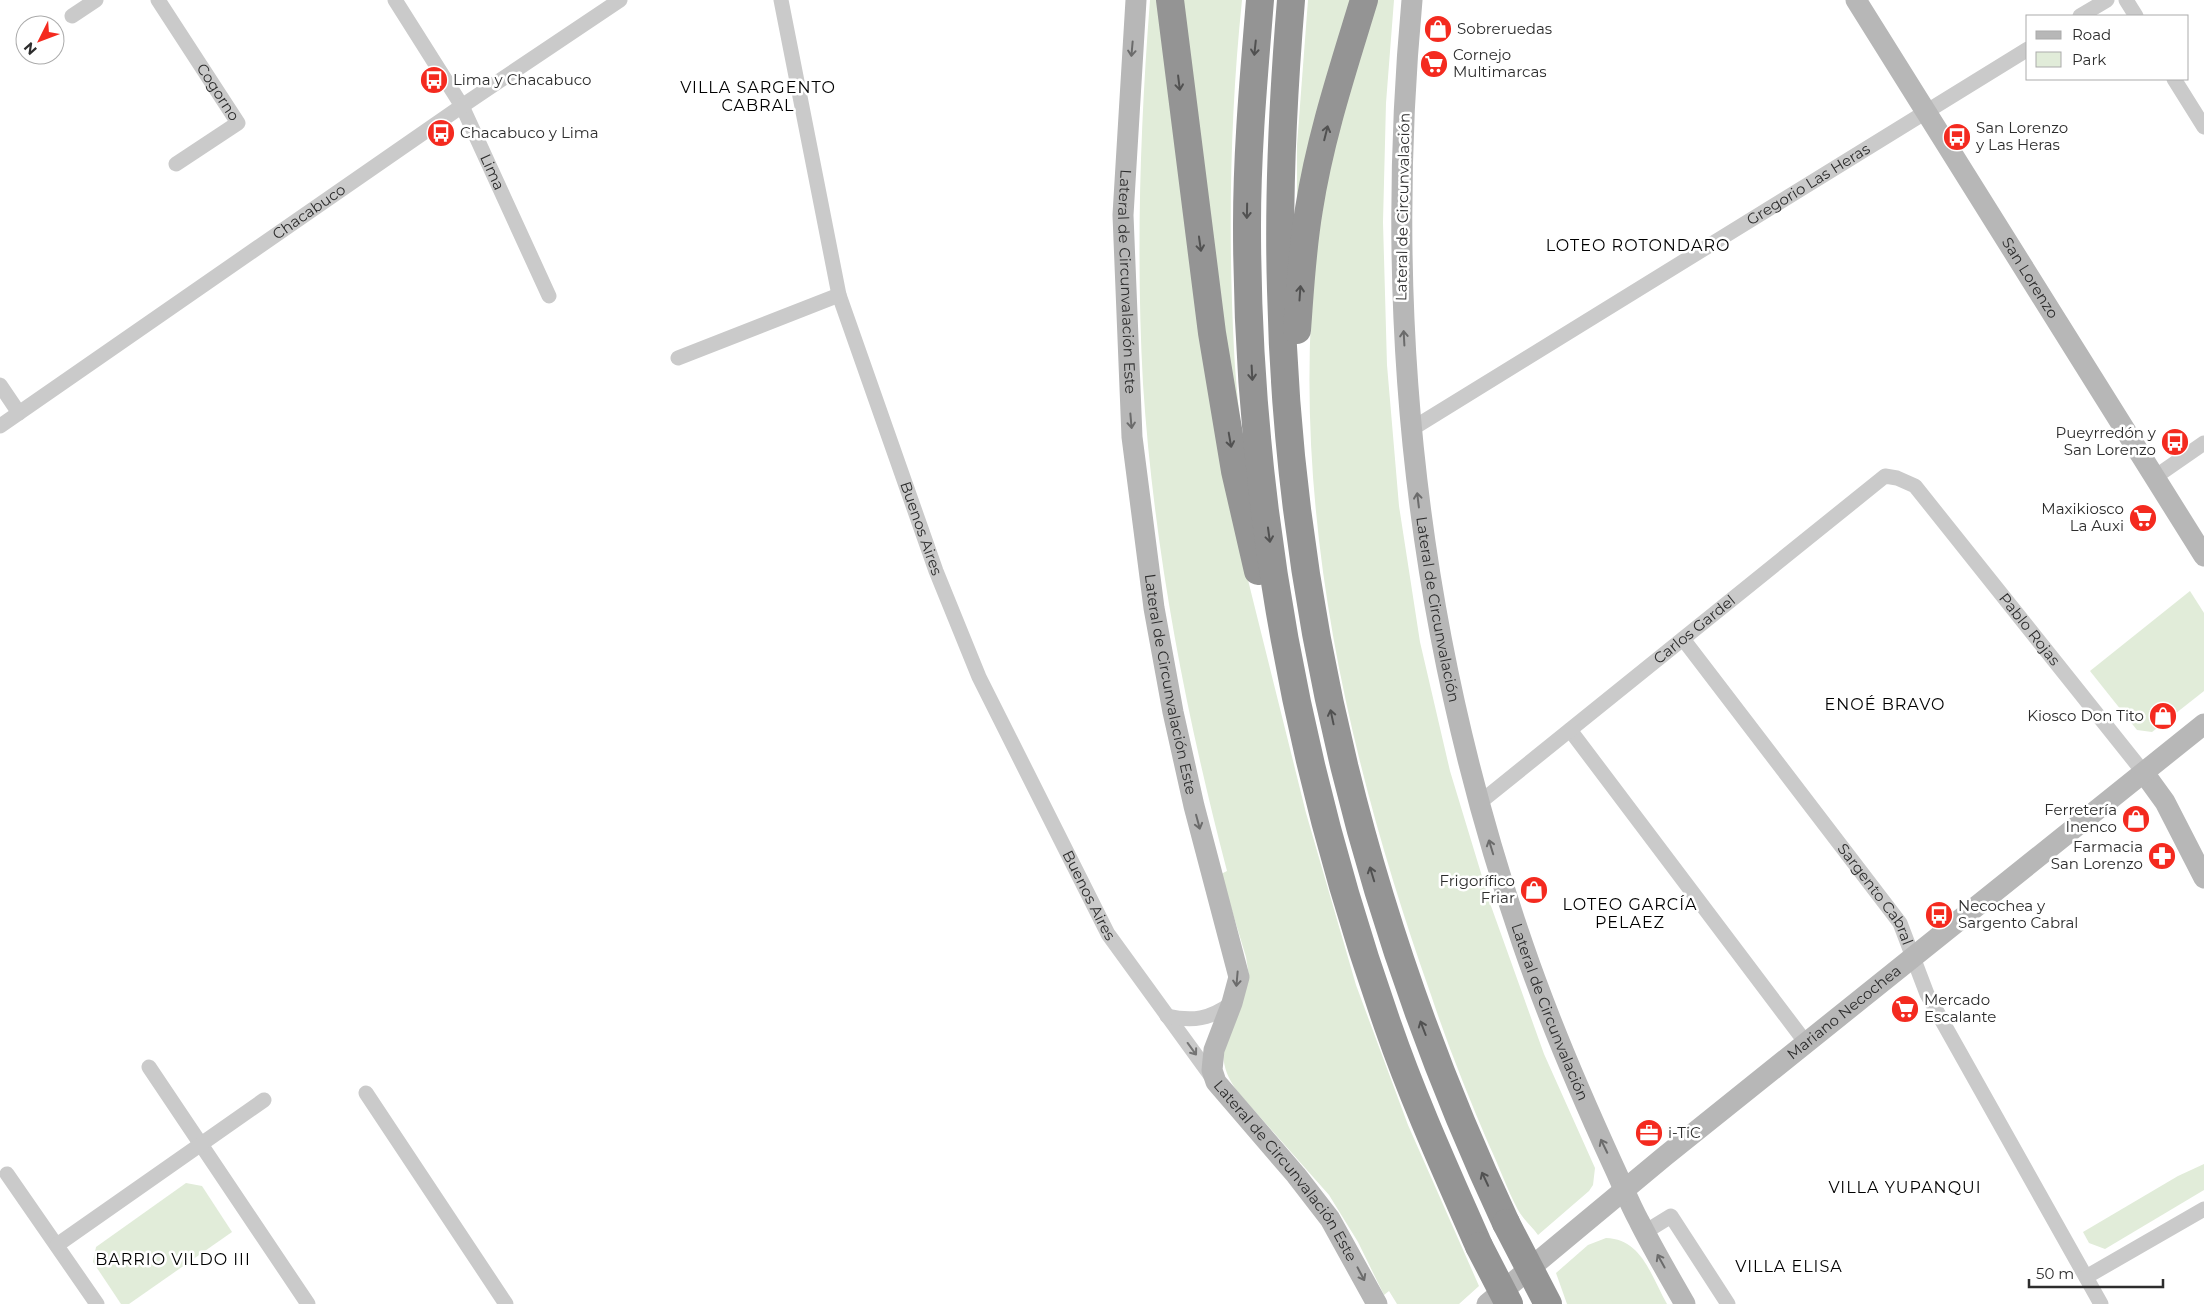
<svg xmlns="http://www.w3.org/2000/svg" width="2204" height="1304" font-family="Montserrat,sans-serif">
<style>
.green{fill:#e1ecd9}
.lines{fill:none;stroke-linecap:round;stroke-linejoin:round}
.street{stroke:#cacaca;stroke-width:15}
.secondary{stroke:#b7b7b7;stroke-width:21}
.highway{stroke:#949494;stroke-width:28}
.highway-bridge{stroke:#949494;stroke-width:28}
.oneway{stroke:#515151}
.oneway2{stroke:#6b6b6b}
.oneway3{stroke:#747474}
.labels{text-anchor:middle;stroke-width:5;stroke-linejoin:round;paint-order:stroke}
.poi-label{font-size:15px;fill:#2d2d2d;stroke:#fff;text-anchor:start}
.street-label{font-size:15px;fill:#2d2d2d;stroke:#fff}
.neighbourhood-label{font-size:16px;letter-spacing:1px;fill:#000;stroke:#fff}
</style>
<rect width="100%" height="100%" fill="#fff"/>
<g class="green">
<path d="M1150 0H1160L1248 580 1306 813 1356 985 1408 1125 1479 1286 1459 1304H1397L1389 1291 1384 1295 1358 1242 1329 1195 1237 1091C1228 1078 1224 1069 1223 1054L1249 976 1246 957 1221 874 1227 871C1185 711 1154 549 1143 384 1136 256 1140 128 1150 0Z"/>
<path d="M1176 0H1242C1230 116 1228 233 1234 350 1236 391 1242 433 1245 475Z"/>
<path d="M1308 0H1357L1297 200V145Z"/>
<path d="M1376 0H1394L1386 103 1383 222 1387 365 1399 506 1420 642 1450 771 1491 906 1544 1054 1595 1168 1593 1185 1589 1191 1538 1235C1532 1227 1523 1219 1518 1210 1507 1189 1499 1166 1489 1145 1468 1096 1448 1046 1431 995 1346 755 1288 499 1317 244 1326 161 1353 80 1376 0Z"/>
<path d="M2190 591 2204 613V691L2152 732 2137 730 2090 671Z"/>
<path d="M2204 1164V1190L2105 1249 2089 1243 2083 1232 2178 1176Z"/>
<path d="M186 1183 202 1186 232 1232 129 1304H121L93 1262 96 1247Z"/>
<path d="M1606 1238C1642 1239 1651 1276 1667 1304H1567L1556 1273 1588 1245Z"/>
</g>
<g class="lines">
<g class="street">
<path id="s1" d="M158 0 238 123 176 164"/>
<path id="s2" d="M395 0 462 106 549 296"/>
<path id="s3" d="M781 0 839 295 936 571 979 677 1108 934 1214 1080"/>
<path d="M2126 0 2136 16"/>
<path d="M72 16 96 0"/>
<path d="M2080 16 2107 0"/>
<path d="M2174 79 2204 127"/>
<path d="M678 358 839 295"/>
<path d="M0 385 19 413"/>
<path id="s4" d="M0 426 462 106 620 0"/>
<path id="s5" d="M1410 430 2028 49"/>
<path d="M2155 477 2204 443"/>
<path id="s6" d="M1683 639 1900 923 1927 994 2101 1304"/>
<path d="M1570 730 1806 1043"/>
<path id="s7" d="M1478 804 1885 476 1897 478 1915 486 2144 773"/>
<path d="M1167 1016C1193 1022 1210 1019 1232 1003"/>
<path d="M149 1067 308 1304"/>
<path d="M366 1093 506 1304"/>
<path d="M7 1174 97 1304"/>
<path d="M1645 1232 1671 1216 1728 1304"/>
<path d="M57 1245 264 1100"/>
<path d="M2086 1277 2204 1209"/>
</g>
<g class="secondary">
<path id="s8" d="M1136 0 1123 215 1132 437 1154 608 1173 712 1194 806 1239 977 1232 1003 1214 1050 1212 1070 1216 1082 1296 1175 1330 1219 1377 1304"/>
<path id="s9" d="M1412 0C1382 324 1417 637 1523 945 1549 1021 1580 1093 1613 1165 1622 1184 1629 1203 1639 1221 1653 1249 1669 1276 1685 1304"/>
<path id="s10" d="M1856 0 2204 556"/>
<path d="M2144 773 2165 802 2204 878"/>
<path id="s11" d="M1487 1304 1665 1156 2204 724"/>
</g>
<g class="highway">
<path d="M1170 0 1212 333 1235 471 1258 571"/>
<path d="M1260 0C1254 75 1247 149 1247 225 1247 498 1297 768 1388 1026 1414 1101 1447 1173 1479 1246"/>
<path d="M1291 0C1283 97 1278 193 1281 290 1288 613 1369 931 1506 1223"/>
<path d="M1297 330C1300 290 1302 250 1309 209 1320 138 1343 69 1364 0"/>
</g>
<g class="highway-bridge">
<path d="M1506 1223 1548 1304"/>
<path d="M1479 1246 1509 1304"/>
</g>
</g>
<defs><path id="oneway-shaft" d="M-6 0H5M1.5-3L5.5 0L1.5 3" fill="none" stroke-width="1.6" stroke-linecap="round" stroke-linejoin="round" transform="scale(1.25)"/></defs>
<g class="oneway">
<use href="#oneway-shaft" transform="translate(1255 48) rotate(96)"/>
<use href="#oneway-shaft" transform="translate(1179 83) rotate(83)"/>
<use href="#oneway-shaft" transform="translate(1326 133) rotate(-76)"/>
<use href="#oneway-shaft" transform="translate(1247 211) rotate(91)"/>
<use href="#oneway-shaft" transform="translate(1200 244) rotate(82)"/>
<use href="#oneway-shaft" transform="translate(1300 293) rotate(-86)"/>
<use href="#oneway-shaft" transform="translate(1252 373) rotate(87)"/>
<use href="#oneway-shaft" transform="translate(1230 440) rotate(80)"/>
<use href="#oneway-shaft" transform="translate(1269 535) rotate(82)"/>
<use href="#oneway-shaft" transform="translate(1332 717) rotate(-102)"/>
<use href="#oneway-shaft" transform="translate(1372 874) rotate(-107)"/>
<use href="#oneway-shaft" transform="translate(1423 1028) rotate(-111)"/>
<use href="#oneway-shaft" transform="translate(1485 1179) rotate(-115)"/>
</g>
<g class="oneway2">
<use href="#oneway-shaft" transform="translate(1132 49) rotate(95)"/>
<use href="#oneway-shaft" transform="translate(1404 338) rotate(-93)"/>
<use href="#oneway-shaft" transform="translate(1131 421) rotate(85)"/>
<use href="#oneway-shaft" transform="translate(1418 500) rotate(-97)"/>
<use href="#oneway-shaft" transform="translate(1198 822) rotate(75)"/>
<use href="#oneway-shaft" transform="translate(1491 847) rotate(-107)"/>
<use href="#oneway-shaft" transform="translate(1237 979) rotate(95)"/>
<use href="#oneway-shaft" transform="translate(1604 1146) rotate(-116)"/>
<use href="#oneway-shaft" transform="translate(1661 1261) rotate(-119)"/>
<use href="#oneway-shaft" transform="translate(1361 1274) rotate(62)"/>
</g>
<use class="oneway3" href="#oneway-shaft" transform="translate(1192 1049) rotate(54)"/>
<defs>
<symbol id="shop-disc" viewBox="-11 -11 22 22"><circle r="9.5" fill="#f42a1f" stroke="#fff"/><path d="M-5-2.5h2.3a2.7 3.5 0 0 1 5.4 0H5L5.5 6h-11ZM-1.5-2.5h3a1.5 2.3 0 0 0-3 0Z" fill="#fff"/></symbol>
<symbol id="supermarket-disc" viewBox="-11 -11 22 22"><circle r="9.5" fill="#f42a1f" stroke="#fff"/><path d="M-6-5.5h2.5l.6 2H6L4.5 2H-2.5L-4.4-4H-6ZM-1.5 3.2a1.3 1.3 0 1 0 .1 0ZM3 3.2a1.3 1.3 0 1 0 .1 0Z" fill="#fff"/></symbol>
<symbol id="bus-disc" viewBox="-11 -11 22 22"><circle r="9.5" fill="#f42a1f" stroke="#fff"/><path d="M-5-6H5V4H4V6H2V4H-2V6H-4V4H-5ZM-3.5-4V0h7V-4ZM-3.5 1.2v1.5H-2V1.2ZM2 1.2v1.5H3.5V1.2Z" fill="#fff"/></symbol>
<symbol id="pharmacy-disc" viewBox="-11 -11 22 22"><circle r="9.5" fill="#f42a1f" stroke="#fff"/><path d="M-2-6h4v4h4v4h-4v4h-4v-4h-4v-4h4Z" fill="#fff"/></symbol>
<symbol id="office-disc" viewBox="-11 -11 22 22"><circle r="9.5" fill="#f42a1f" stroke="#fff"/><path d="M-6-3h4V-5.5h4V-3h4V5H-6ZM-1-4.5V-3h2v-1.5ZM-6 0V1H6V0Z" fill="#fff"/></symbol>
</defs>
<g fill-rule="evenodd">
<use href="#shop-disc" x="1422" y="13" width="32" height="32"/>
<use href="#supermarket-disc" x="1418" y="48" width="32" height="32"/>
<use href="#bus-disc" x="418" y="64" width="32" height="32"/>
<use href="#bus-disc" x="425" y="117" width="32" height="32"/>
<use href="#bus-disc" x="1941" y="121" width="32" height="32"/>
<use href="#bus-disc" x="2159" y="426" width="32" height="32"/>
<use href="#supermarket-disc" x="2127" y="502" width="32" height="32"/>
<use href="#shop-disc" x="2147" y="700" width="32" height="32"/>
<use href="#shop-disc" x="2120" y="803" width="32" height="32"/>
<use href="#pharmacy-disc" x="2146" y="840" width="32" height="32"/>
<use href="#shop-disc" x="1518" y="874" width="32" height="32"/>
<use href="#bus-disc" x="1923" y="899" width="32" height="32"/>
<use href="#supermarket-disc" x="1889" y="993" width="32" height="32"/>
<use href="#office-disc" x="1633" y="1117" width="32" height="32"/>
</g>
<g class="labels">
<g class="poi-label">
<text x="1457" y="34">Sobreruedas</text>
<text x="1453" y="60">Cornejo<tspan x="1453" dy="17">Multimarcas</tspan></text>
<text x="453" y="85">Lima y Chacabuco</text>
<text x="1976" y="133">San Lorenzo<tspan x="1976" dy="17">y Las Heras</tspan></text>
<text x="460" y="138">Chacabuco y Lima</text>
<text x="2156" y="438" text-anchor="end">Pueyrredón y<tspan x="2156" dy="17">San Lorenzo</tspan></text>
<text x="2124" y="514" text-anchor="end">Maxikiosco<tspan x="2124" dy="17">La Auxi</tspan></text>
<text x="2144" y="721" text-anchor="end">Kiosco Don Tito</text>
<text x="2117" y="815" text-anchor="end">Ferretería<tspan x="2117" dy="17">Inenco</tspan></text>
<text x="2143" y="852" text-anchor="end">Farmacia<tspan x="2143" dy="17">San Lorenzo</tspan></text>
<text x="1515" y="886" text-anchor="end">Frigorífico<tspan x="1515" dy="17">Friar</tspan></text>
<text x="1958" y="911">Necochea y<tspan x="1958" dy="17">Sargento Cabral</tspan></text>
<text x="1924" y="1005">Mercado<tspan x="1924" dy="17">Escalante</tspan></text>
<text x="1668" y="1138">i-TiC</text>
</g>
<g class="street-label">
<text dy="5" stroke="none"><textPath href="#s1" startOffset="110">Cogorno</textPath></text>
<text dy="5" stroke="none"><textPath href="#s2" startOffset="198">Lima</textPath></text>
<text dy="5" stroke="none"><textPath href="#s5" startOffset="468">Gregorio Las Heras</textPath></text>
<text transform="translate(1403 207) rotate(-89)" y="5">Lateral de Circunvalación</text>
<text dy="5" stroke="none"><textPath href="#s4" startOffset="376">Chacabuco</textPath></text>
<text dy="5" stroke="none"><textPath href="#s10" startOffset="328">San Lorenzo</textPath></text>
<text dy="5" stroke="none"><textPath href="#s8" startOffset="282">Lateral de Circunvalación Este</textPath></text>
<text dy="5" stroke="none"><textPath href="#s3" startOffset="548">Buenos Aires</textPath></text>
<text dy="5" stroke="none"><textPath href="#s9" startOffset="612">Lateral de Circunvalación</textPath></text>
<text dy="5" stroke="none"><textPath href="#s7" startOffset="738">Pablo Rojas</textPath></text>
<text dy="5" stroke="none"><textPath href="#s7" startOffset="278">Carlos Gardel</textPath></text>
<text dy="5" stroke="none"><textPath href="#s8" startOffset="688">Lateral de Circunvalación Este</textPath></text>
<text dy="5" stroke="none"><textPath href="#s6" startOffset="320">Sargento Cabral</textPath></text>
<text dy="5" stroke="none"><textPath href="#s3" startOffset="952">Buenos Aires</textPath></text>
<text dy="5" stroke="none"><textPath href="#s11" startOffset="461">Mariano Necochea</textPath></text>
<text dy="5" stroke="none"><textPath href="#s9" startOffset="1031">Lateral de Circunvalación</textPath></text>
<text dy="5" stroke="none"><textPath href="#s8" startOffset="1212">Lateral de Circunvalación Este</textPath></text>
</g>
<g class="neighbourhood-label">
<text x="758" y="93">VILLA SARGENTO<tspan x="758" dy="18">CABRAL</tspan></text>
<text x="1638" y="251">LOTEO ROTONDARO</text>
<text x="1885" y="710">ENOÉ BRAVO</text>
<text x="1630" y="910">LOTEO GARCÍA<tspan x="1630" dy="18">PELAEZ</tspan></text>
<text x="1905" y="1193">VILLA YUPANQUI</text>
<text x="173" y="1265">BARRIO VILDO III</text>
<text x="1789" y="1272">VILLA ELISA</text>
</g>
</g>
<rect x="2026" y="15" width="162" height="65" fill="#ffffff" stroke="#ababab"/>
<rect x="2036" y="31" width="25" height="8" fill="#b7b7b7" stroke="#ababab"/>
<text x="2072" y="40" font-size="15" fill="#2d2d2d">Road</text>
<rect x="2036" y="52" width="25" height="15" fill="#e1ecd9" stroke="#ababab"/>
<text x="2072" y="65" font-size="15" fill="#2d2d2d">Park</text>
<g transform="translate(40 40) rotate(228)"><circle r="24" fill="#ffffff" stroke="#ababab"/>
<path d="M0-4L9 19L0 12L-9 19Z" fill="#f42a1f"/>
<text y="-8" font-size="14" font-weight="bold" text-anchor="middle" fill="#2d2d2d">N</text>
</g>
<path d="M2029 1279v8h134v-8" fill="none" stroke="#2d2d2d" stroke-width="2.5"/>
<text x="2036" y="1279" font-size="15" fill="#2d2d2d" stroke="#ffffff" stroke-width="4" paint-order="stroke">50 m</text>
</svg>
